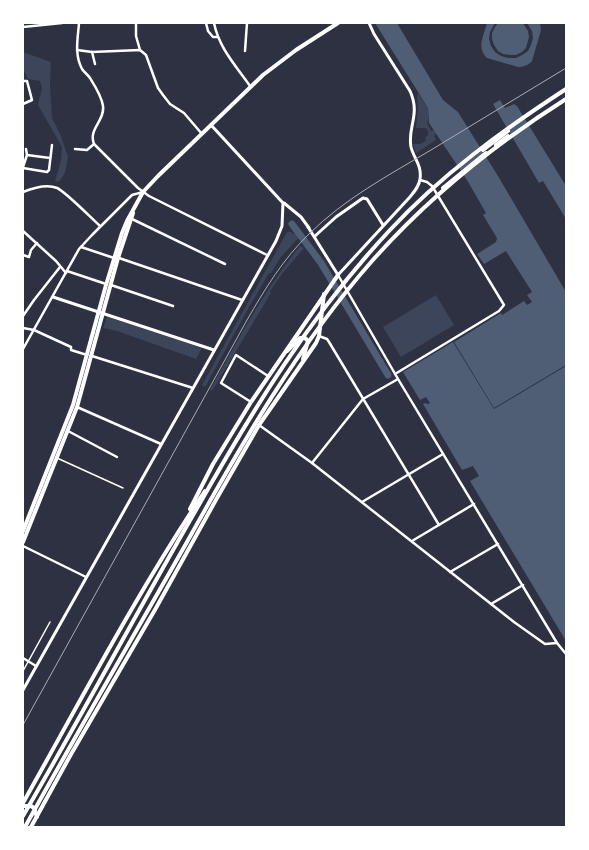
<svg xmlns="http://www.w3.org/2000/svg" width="589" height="850" font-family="'Public Sans',sans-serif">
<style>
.green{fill:#3c4559}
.water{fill:#4f5d75}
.pier{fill:#2d3142}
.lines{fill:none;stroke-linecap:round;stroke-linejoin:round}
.river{stroke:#4f5d75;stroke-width:7}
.pedestrian{stroke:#fff;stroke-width:1.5}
.minor{stroke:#fff;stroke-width:2.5}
.tertiary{stroke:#fff;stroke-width:3}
.trunk{stroke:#fff;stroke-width:4}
.motorway{stroke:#fff;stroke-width:4}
.rail{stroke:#abadb3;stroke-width:1}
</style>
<rect width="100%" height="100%" fill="#2d3142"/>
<g class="green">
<path d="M23 52 51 62 50 83 52 118 61 136 68 157 65 173 60 181 55 182 61 160 62 147 38 105 42 88 40 81 28 79 24 71H23Z"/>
<path d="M418 93 428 108V122L427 123 431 131 434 130 436 134 434 136 436 140 416 153 413 144H420L426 141 425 138 428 135V131L426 128H416L418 108 417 96Z"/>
<path d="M300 231 302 234 281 257 271 273H269L248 309 205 387 202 385 287 232H292V234Z"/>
<path d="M300 246 304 248 282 274 270 291 271 293 212 391 210 390C238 340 264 290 300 246Z"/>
<path d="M436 295 454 325 401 357 383 327Z"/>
<path d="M107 317 111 318 202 348 196 359 117 331 103 328Z"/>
</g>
<g class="water">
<path d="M375 23H397L443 100 458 112 498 176 566 292V365L494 408 454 342 501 313 502 315 524 301 527 305 532 302 527 295 532 292 506 251 484 264 477 254 496 242 497 238 483 215 486 213 467 180 429 123 428 108Z"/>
<path d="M487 23H540L541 30 532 61C528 65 524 67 518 67L487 58C476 48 484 35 487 23Z"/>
<path d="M500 100 505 108 514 104 517 106 566 186V219L543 181 539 183 493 104Z"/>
<path d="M453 342 494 409 566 366V641L470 481 479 476 473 466 462 470 423 404 425 403 428 404 430 403 426 397 420 400 403 372Z"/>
</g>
<path class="pier" d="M495 23H498L495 27 492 33V39L494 45 498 51 503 54 510 55H516L522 52 526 48 529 37 528 31 523 23H527L532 31 533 38 531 45 528 51 522 55 516 58H508L501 56 495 52 491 46 489 39 490 32Z"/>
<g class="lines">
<path class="river" d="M292 224 321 263 388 375"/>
<g class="pedestrian">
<path d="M57 458 123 488"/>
<path d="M23 671 50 622"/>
</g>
<g class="minor">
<path d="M79 23C78 38 74 54 82 69 84 72 88 75 90 78 95 86 102 97 103 106 105 121 88 129 94 144L138 188 149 196 267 255"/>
<path d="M136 23V36L140 50"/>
<path d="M206 23 208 31 213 37H217"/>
<path d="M214 23C219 48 236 66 250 86"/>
<path d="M23 27 62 23"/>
<path d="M77 50 92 52 140 50 146 55 158 88 163 95 170 104 184 113 202 134"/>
<path d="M245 51 247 23"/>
<path d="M92 52 95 64"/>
<path d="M23 81H27L32 100 23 104"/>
<path d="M75 149 87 150 94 144"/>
<path d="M27 155 50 158"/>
<path d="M23 167 27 155 26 149"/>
<path d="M23 168 47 172 49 170 52 145"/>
<path d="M23 192C33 188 47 184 57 188 66 192 91 218 100 226"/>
<path d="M132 219 225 264"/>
<path d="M23 231 56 261 66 273"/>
<path d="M81 247 114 258"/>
<path d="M23 255 29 257 31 250 37 243"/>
<path d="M119 258 242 300"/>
<path d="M67 271 106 284"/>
<path d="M338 275 398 379 557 643 566 654"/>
<path d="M111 285 173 306"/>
<path d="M23 316 34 300 60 267"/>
<path d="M23 328 34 330 71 347V350L87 355"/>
<path d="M319 336 327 339 329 342 439 525"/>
<path d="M23 349 79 249 92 235 132 195 143 192"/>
<path d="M92 356 193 388"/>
<path d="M395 374 499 311 504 305 432 186 427 182 420 180"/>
<path d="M251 402 221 383 236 355 268 376"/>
<path d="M77 407 161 444"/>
<path d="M259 425 312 463 514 622 545 644 557 643"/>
<path d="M68 431 117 457"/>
<path d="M312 463 363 399 398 379"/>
<path d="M362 502 443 454"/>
<path d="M412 541 474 504"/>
<path d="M23 546 86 577"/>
<path d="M450 572 498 544"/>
<path d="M491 604 523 585"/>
<path d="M23 658 36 666"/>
</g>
<g class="tertiary">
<path d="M284 203 301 217 309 228"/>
<path d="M308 227 338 275 409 198C414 192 419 187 420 179 422 165 414 159 411 147 407 127 421 115 410 91L374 34 369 23"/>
<path d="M315 236 336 217 363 198 367 199 383 225"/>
<path d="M53 297 214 350"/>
<path d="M23 690 276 241 282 226 283 203 211 125"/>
</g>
<g class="trunk">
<path d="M496 145 508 136"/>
<path d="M483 150 508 131"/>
<path d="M443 188 486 153"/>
<path d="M287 351 300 338H305L308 341 303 359"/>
<path d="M190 509 213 464 251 402 338 275"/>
<path d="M23 531 73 405 106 285 122 233 127 221 143 192 158 176 263 75 296 50 338 23"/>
<path d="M23 542 77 407 118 258 133 213"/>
<path d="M23 803C82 698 138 591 205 491"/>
<path d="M23 806H31L34 808 37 817"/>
<path d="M31 827 70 756 156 608 217 498 259 425 316 343 319 336 324 294"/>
</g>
<g class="motorway">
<path d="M23 816C82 715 137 612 196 510 252 411 311 314 390 230 441 175 503 130 566 89"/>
<path d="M25 827C78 731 133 637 187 542 241 445 298 345 372 261 428 198 495 144 566 99"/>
</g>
<path class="rail" d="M23 725 247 320C265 289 283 259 309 234 344 199 389 175 431 150 476 123 521 95 566 68"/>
</g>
<rect width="589" height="850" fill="none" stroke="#ffffff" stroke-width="48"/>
</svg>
